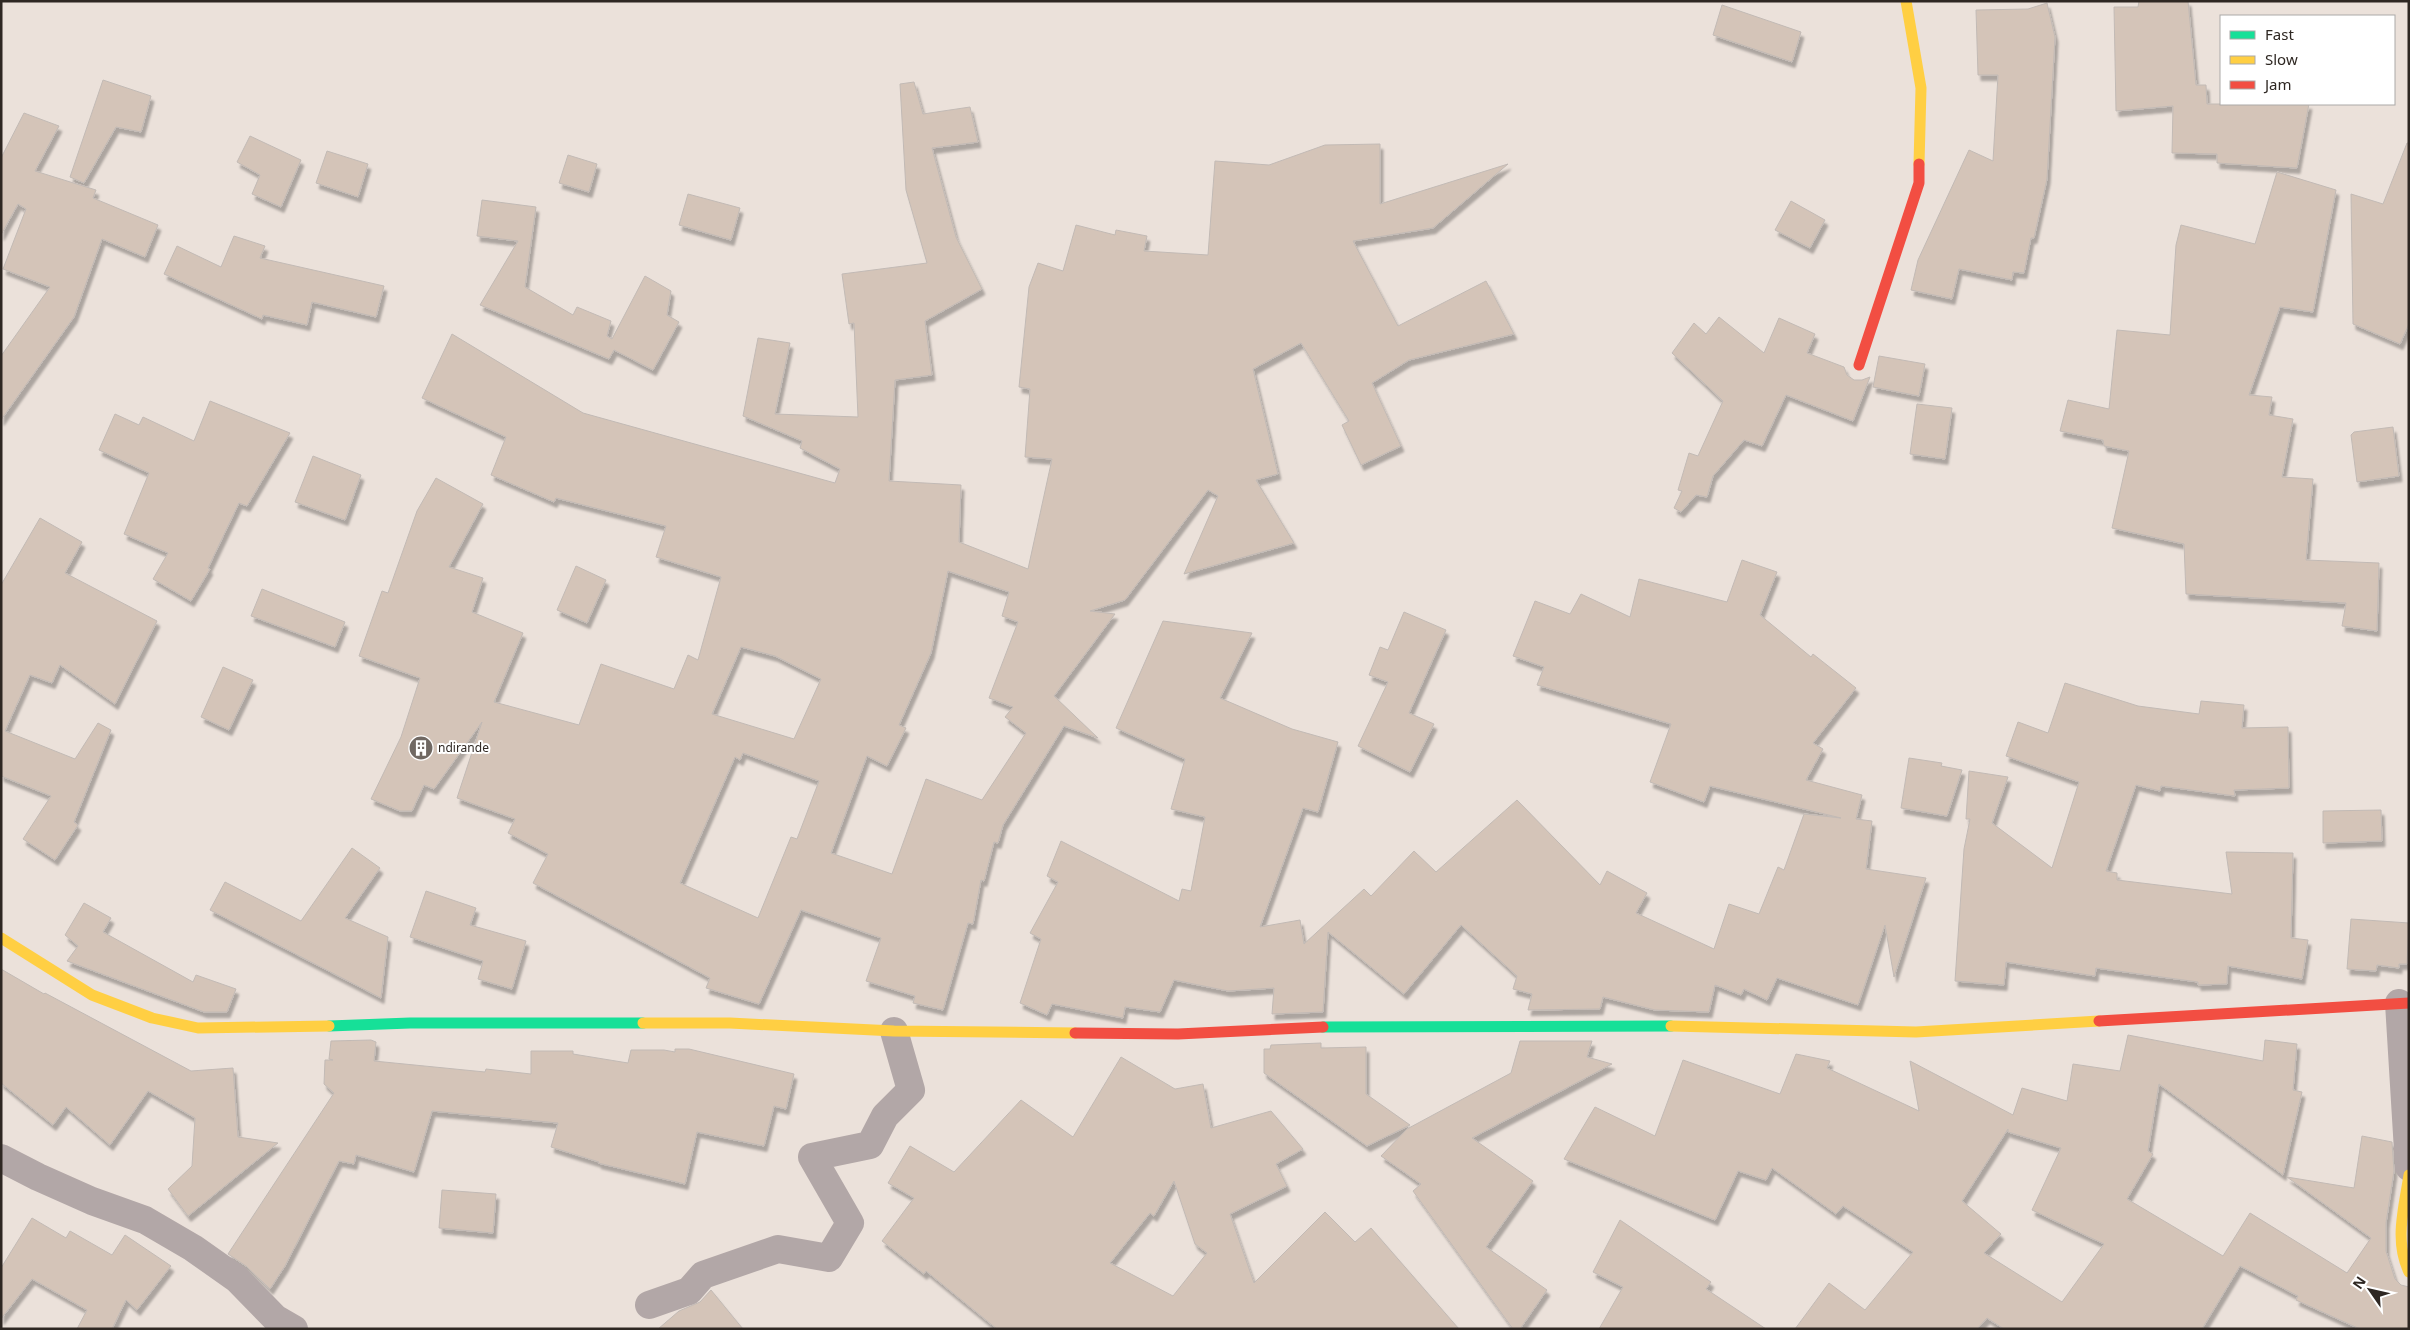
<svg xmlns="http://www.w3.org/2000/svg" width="2410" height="1330" font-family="'Noto Sans',sans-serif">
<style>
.building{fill:#d4c4b8;stroke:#c2bab5;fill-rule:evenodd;filter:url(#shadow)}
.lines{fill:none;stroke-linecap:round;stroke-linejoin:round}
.street{stroke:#b2a7a7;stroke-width:28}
.fast{stroke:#16e098;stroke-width:11}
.slow{stroke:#ffcf43;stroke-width:11}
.jam{stroke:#f24e42;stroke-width:11}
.labels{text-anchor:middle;stroke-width:4;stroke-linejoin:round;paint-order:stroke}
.poi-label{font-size:12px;fill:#2e2722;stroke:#fff;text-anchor:start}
</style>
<defs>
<filter id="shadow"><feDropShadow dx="3" dy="5.5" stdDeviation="1" flood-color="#0004"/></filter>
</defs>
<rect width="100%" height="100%" fill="#ebe1da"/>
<g class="building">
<path d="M2139 1H2188L2196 85H2206L2207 104H2309L2297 168 2217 163V154L2172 153 2173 106 2116 111 2114 7H2138Z"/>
<path d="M2047 3 2055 37 2047 179 2034 238H2031L2024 273 2013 272 2012 280 1959 269 1952 299 1911 290 1918 260 1969 150 1993 161 1998 75H1978L1976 10 2028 9Z"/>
<path d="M1722 5 1801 32 1792 62 1713 35Z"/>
<path d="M103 80 151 96 141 132 116 127 84 183 70 177Z"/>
<path d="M914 82 923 114 970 107 978 142 932 148 956 237 982 289 925 321 932 375 895 380 889 481 961 485 959 542 1028 569 1052 459 1025 457 1030 389 1019 387 1029 287 1038 263 1063 271 1076 225 1115 235 1116 230 1147 236 1144 251 1208 255 1215 161 1269 165 1325 145 1380 144V204L1508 164 1433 228 1353 241 1398 326 1486 281 1514 334 1409 360 1372 383 1401 446 1361 465 1342 425 1349 421 1301 343 1253 369 1278 474 1256 480 1294 543 1184 574 1218 496 1208 490 1125 600 1090 611 1115 614 1054 696 1098 738 1064 726 1003 825 998 843 994 842 984 881 981 880 973 924 968 923 943 1010 913 1003 915 996 866 981 881 938 801 910 759 1004 706 988 710 978 533 883 548 854 508 833 515 819 457 798 482 722 434 789 424 785 412 811H400L371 799 401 737 420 678 359 656 382 591 388 593 417 511 436 478 483 504 449 567 483 578 472 612 523 633 494 702 579 725 601 664 674 689 688 655 698 660 721 577 656 557 666 526 556 498 554 502 491 475 506 437 422 398 452 334 583 413 835 483 840 469 800 448 802 441 743 416 758 338 790 343 775 414 858 417 854 323 849 324 842 274 927 263 906 190 900 84ZM948 571 1009 592 1002 616 1018 622 989 698 1013 707 1005 717 1026 733 982 800 926 779 892 874 831 853 867 756 887 766 906 728 899 725 931 653ZM741 647 775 656 821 679 794 739 712 714ZM743 753 819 781 797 839 791 837 758 918 680 883 735 757 740 760Z"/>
<path d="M24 113 59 126 35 171 96 190 93 198 158 225 145 257 102 239 74 317 1 420V356L50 287 3 269 26 209 18 204 1 235V158Z"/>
<path d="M250 136 301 160 281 207 252 194 260 175 237 162Z"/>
<path d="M2407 143H2409V324L2400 344 2353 324 2351 194 2383 204Z"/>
<path d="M327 151 368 164 358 197 316 183Z"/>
<path d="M568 155 597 164 589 192 559 183Z"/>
<path d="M2277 172 2336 190 2313 312 2280 307 2249 395 2272 397 2269 415 2293 419 2282 477 2313 479 2306 560 2379 563 2377 631 2342 626 2346 603 2186 594 2184 544 2112 528 2129 451 2104 446 2103 440 2060 431 2068 400 2109 409 2117 330 2170 335 2176 245 2181 225 2255 244Z"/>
<path d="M688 194 740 208 731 240 679 225Z"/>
<path d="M482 200 536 207 525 287 573 315 577 307 611 321 607 336 612 339 645 276 671 291 667 315 679 322 653 370 614 350 609 359 480 305 518 241 477 236Z"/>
<path d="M1791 201 1825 220 1810 248 1775 230Z"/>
<path d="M234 236 265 246 260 258 384 286 376 317 312 302 307 325 263 315 262 319 164 274 177 246 221 267Z"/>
<path d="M1719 317 1764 353 1779 318 1815 334 1807 353 1844 367 1847 375 1854 380H1862L1870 377 1853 421 1786 395 1762 446 1744 440 1713 476 1707 497 1696 495 1681 512 1674 508 1682 491 1678 490 1689 453 1698 456 1723 401 1672 353 1694 323 1706 334Z"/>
<path d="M1879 356 1925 364 1919 396 1873 387Z"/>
<path d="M210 401 290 433 247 506 239 503 208 568 210 569 191 601 153 579 168 553 124 534 149 473 99 450 115 414 139 425 143 417 194 441Z"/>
<path d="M1917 404 1952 408 1945 459 1910 454Z"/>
<path d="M2393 427 2399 476 2357 482 2351 435 2354 432Z"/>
<path d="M313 456 361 475 345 520 295 502Z"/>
<path d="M40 518 82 542 65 573 157 621 115 704 60 665 52 683 30 675 5 731 75 759 98 723 111 730 74 822 78 825 55 860 23 839 51 796 1 776V585Z"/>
<path d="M1742 560 1777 572 1760 615 1811 657 1813 654 1856 688 1813 743 1823 749 1806 780 1862 795 1856 819 1872 821 1866 869 1926 878 1894 977 1885 925 1858 1005 1777 978 1767 1000 1744 989 1741 995 1715 985 1709 1012 1655 1010 1603 997 1600 1009 1528 1010 1532 994 1513 989 1517 976 1461 925 1404 994 1328 932 1323 1012 1272 1014 1274 988 1228 991 1174 980 1160 1012 1125 1007 1123 1018 1052 1004 1047 1015 1020 1003 1041 939 1030 933 1058 882 1047 876 1061 841 1179 901 1182 889 1191 891 1205 817 1171 809 1185 759 1116 728 1163 621 1252 633 1220 698 1292 729 1338 742 1318 812 1303 808 1260 927 1300 920 1304 944 1364 889 1371 896 1414 851 1436 872 1517 800 1600 885 1607 871 1647 893 1636 913 1714 949 1729 904 1759 914 1778 867 1784 870 1804 814 1841 818 1710 786 1704 802 1650 782 1671 724 1537 685 1544 667 1513 656 1535 601 1570 614 1581 594 1630 617 1639 579 1727 602Z"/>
<path d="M576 566 606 580 587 623 557 610Z"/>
<path d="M262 589 345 622 335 647 251 616Z"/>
<path d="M1404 612 1446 630 1409 713 1434 724 1410 772 1358 746 1388 682 1369 675 1380 647 1388 650Z"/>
<path d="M223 667 253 680 229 730 201 717Z"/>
<path d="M2065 683 2138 706 2199 714 2201 701 2244 705 2242 728 2288 727 2289 788 2234 790 2235 796 2161 786 2160 791 2136 785 2106 871 2117 873V880L2232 894 2226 852 2293 853 2291 938 2308 940 2302 979 2228 966 2227 984 2198 985V982L2096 968 2095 976 2006 962 2004 985 1955 981 1964 849 1970 819H1966L1969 771 2008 777 1992 823 2052 868 2079 782 2006 756 2018 722 2048 733Z"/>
<path d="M1909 758 1942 763 1941 766 1962 770 1947 816 1901 808Z"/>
<path d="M2381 810 2382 841 2323 843V811Z"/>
<path d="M352 848 380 868 345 918 388 937 381 998 210 910 225 882 301 921Z"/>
<path d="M426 891 476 908 470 925 526 941 512 989 478 979 483 961 410 937Z"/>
<path d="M84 903 111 918 103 932 193 982 196 975 236 989 227 1012H204L67 961 78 946 65 935Z"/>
<path d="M2351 919 2409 923 2407 964H2399V968L2377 965 2376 971 2347 969Z"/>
<path d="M1 969 44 994 45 993 191 1071 233 1068 238 1137 278 1143 188 1216 168 1189 192 1166 195 1118 148 1091 110 1145 66 1107 53 1125 1 1083Z"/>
<path d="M2128 1035 2263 1061 2265 1040 2297 1044 2293 1090 2302 1092 2283 1175 2159 1084 2148 1151 2153 1154 2127 1199 2223 1256 2250 1213 2347 1273 2371 1238 2287 1177 2354 1188 2362 1136 2392 1142 2394 1171 2386 1223V1251L2395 1279 2401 1285 2409 1287V1329H2360L2296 1300 2298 1296 2240 1266 2202 1329H2004L1987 1318 1977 1329H1795L1829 1283 1865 1310 1913 1252 1843 1206 1836 1214 1772 1168 1766 1180 1738 1171 1715 1220 1564 1159 1595 1107 1655 1136 1683 1060 1780 1094 1796 1054 1830 1061 1827 1068 1919 1111 1910 1061 2013 1115 2022 1088 2067 1101 2073 1064 2120 1071ZM2008 1129V1132L2061 1148 2032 1210 2104 1244 2062 1302 1984 1253 2001 1234 1962 1201Z"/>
<path d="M371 1040 376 1042 374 1061 485 1072 486 1069 531 1074V1051H573V1054L628 1063 631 1050H664L675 1052V1049H689L794 1074 786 1109 774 1106 764 1146 697 1132 685 1184 598 1163 599 1162 551 1147 558 1123 432 1111 414 1172 356 1155 354 1164 339 1161 285 1266 270 1289 246 1266 228 1254 334 1093 324 1084 325 1060H333L329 1059 331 1041Z"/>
<path d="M1520 1041H1592L1587 1057 1612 1064 1472 1138 1533 1181 1486 1247 1547 1290 1520 1329H1513L1413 1191 1421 1184 1381 1156 1407 1129 1511 1073Z"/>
<path d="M1321 1043V1048L1366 1047V1094L1410 1125 1367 1146 1264 1073V1049H1270L1271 1045Z"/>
<path d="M1121 1057 1175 1089 1203 1084 1211 1128 1271 1111 1303 1149 1276 1164 1287 1186 1230 1214 1254 1283 1325 1212 1355 1242 1371 1228 1459 1329H997L926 1271 924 1274 882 1241 914 1198 888 1183 910 1146 954 1172 1021 1100 1073 1137ZM1174 1181 1195 1244 1207 1253 1173 1296 1110 1263 1150 1213 1154 1216Z"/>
<path d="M442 1190 496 1194 493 1233 439 1228Z"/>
<path d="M32 1218 66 1238 70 1231 112 1255 125 1235 171 1266 137 1310 126 1300 112 1329H77L87 1310 32 1279 1 1319V1268Z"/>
<path d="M1620 1220 1711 1282 1706 1289 1766 1329H1599L1623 1287 1593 1272Z"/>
<path d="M711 1290 743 1329H658L679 1311 700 1302Z"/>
</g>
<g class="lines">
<g class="street">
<path d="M2399 1003 2409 1167"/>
<path d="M1 1158 38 1177 92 1201 145 1220 193 1248 237 1279 275 1318 294 1329"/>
<path d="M649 1305 689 1291 703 1275 778 1249 829 1258 850 1223 812 1157 870 1145 885 1116 911 1090 894 1031"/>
</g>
<g class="fast">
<path d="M329 1026 410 1023H643"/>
<path d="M1323 1027 1671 1026"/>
</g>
<g class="slow">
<path d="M1906 1 1921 88 1919 164"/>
<path d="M1 938 92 995 152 1018 198 1028 329 1026"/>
<path d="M643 1023H730L894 1031 1075 1033"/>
<path d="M1671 1026 1916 1032 2099 1021"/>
<path d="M2409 1175C2404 1208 2394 1241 2409 1272"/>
</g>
<g class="jam">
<path d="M1859 365 1919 183V164"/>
<path d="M2099 1021 2409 1003"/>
<path d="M1075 1033 1178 1034 1323 1027"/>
</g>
</g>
<defs>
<symbol id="building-disc" viewBox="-11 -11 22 22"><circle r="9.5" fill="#706862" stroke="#fff"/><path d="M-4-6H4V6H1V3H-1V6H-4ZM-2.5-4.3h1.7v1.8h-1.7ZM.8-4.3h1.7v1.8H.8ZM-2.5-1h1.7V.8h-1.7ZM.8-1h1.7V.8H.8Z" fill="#fff"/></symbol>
</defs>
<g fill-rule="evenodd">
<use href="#building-disc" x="407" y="734" width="28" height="28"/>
</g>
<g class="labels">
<g class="poi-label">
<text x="438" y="752">ndirande</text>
</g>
</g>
<rect width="2410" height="1330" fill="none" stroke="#2e2722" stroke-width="5"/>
<rect x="2220" y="15" width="175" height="90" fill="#ffffff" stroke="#aba9a7"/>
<rect x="2230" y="31" width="25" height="8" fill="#16e098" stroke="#aba9a7"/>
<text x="2265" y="40" font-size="15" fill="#2e2722">Fast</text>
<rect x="2230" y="56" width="25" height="8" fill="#ffcf43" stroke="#aba9a7"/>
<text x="2265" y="65" font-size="15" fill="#2e2722">Slow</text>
<rect x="2230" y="81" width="25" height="8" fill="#f24e42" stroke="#aba9a7"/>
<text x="2265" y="90" font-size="15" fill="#2e2722">Jam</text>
<g transform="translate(2370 1290) rotate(304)" stroke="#ffffff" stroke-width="4" paint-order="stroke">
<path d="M0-4L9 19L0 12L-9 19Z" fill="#2e2722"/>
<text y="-8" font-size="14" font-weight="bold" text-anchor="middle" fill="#2e2722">N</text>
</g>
</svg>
